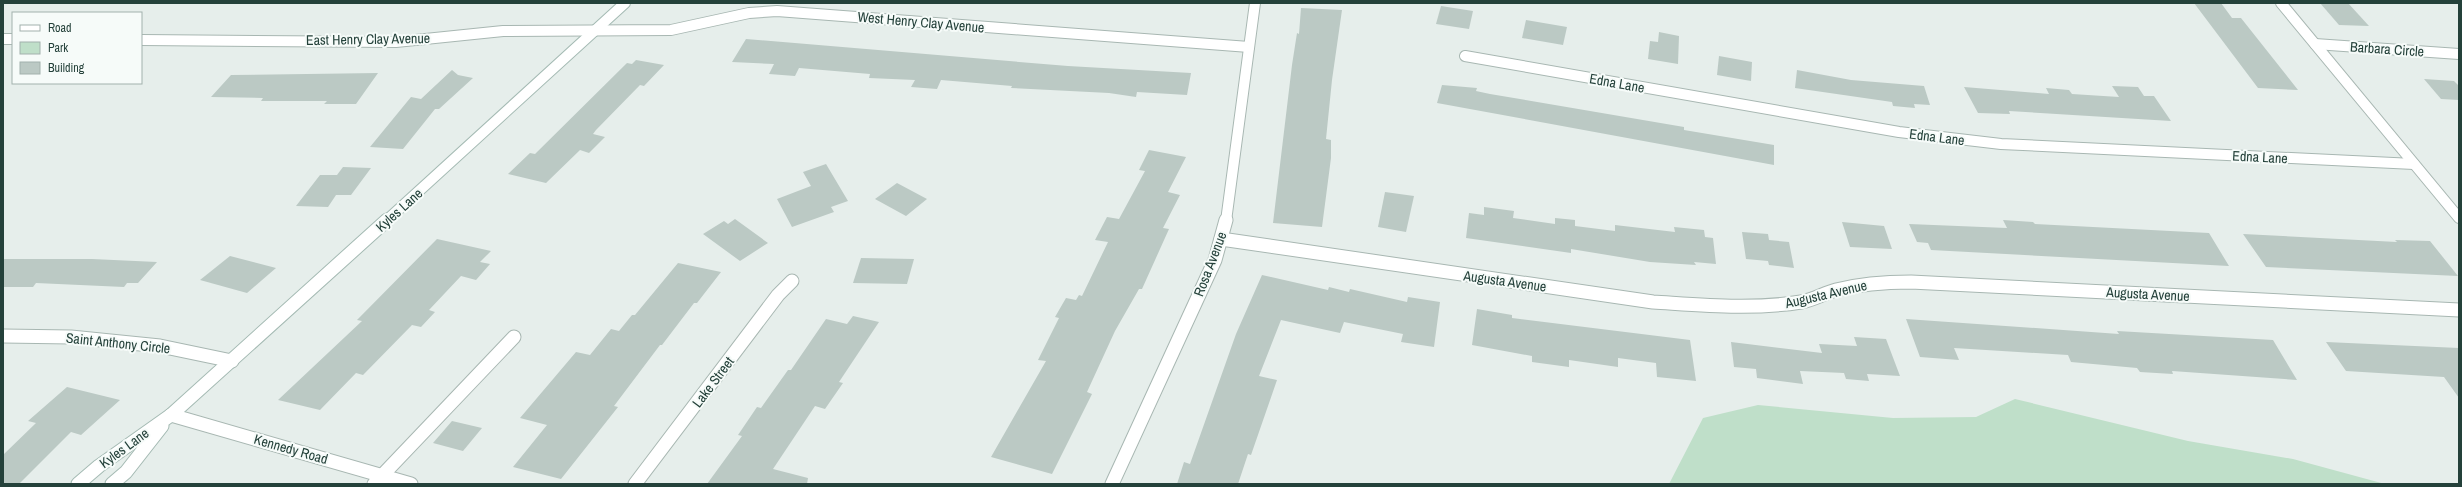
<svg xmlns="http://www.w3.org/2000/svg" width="2462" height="487" font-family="'Archivo Narrow',sans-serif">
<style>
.green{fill:#bfdfc9}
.building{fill:#bbc9c4}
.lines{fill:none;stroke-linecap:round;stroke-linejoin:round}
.service-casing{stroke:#a8b7b2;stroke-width:15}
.minor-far1-casing{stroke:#a8b7b2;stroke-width:12}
.minor-casing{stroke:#a8b7b2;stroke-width:15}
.secondary-far1-casing{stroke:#a4bab3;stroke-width:12}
.secondary-casing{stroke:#a4bab3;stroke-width:15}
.service{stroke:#fff;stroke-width:13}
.minor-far1{stroke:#fff;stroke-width:10}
.minor{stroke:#fff;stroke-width:13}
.secondary-far1{stroke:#fff;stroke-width:10}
.secondary{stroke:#fff;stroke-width:13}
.labels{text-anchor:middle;stroke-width:4;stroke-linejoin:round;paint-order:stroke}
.street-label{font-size:14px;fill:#24413a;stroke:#f6fbf9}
</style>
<rect width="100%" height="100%" fill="#e6eeeb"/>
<path class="green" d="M2015 399 2188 441 2293 459 2385 484H1669L1703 418 1758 405 1893 418 1976 417Z"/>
<g class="building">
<path d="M2194 3H2221L2232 18H2241L2298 90 2258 88Z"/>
<path d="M2320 3H2348L2369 26 2339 25Z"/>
<path d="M1441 6 1473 11 1469 29 1436 24Z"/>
<path d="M1301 8 1342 10 1332 80 1326 139 1331 140V158L1322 227 1273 223 1292 65 1297 33 1299 34Z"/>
<path d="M1526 20 1567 27 1563 45 1522 38Z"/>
<path d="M1659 32 1679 36 1678 64 1648 59 1650 41 1658 42Z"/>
<path d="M746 39 1068 66 1191 73 1187 95 1137 92 1136 97 1109 93 1011 88 1012 86 941 80 937 89 911 87 915 80 869 78 870 74 799 68 795 76 769 74 774 64 732 62Z"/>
<path d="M1719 56 1752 62 1751 81 1717 75Z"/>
<path d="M636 60 664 65 644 86 640 85 596 130 593 134 605 137 589 153 580 150 546 183 508 174 530 153 535 154 627 63 632 64Z"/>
<path d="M452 70 458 75 473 78 439 109H435L403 149 370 147 411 97 421 99Z"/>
<path d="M1797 70 1851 80 1924 86 1930 105 1914 104 1915 108 1893 106 1892 102 1795 88Z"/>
<path d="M378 73 356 104H324L327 101H261L263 98 211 97 231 75Z"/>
<path d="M2424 79 2454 81 2459 86V100L2441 99Z"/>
<path d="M1442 85 1477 88 1476 91 1490 94 1684 127V130L1774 145V165L1437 103Z"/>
<path d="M2112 86 2138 87 2144 96H2154L2171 121 2009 111 2010 114 1978 113 1964 87 2049 94 2046 88 2069 90 2072 94 2119 97Z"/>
<path d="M1149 150 1186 157 1168 192 1180 195 1163 228 1169 229 1142 289H1139L1115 331 1087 392 1092 394 1052 474 991 457 1046 361 1038 360 1059 318 1055 317 1066 298 1076 300 1079 295 1082 296 1108 242 1095 240 1107 217 1119 219 1145 171 1139 170Z"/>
<path d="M826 164 848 201 831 207 834 212 792 227 777 199 811 186 803 172Z"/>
<path d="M343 167 371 168 351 195H336L328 207 296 206 320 175H337Z"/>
<path d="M897 183 927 199 906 216 875 199Z"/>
<path d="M1385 192 1414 196 1406 232 1378 227Z"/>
<path d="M1484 207 1514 211 1513 218 1555 224V218L1575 220V226L1615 231V225L1675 232 1674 227 1704 230 1705 237 1713 238 1716 264 1694 262 1696 265 1650 262 1571 249V253L1466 238 1469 213 1484 215Z"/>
<path d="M735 219 768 243 740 261 703 234 724 221 728 224Z"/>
<path d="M2003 220 2033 222 2035 224 2209 233 2229 266 1931 250 1928 243 1917 242 1909 224 2007 228Z"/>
<path d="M1842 222 1884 226 1892 249 1850 247Z"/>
<path d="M1742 232 1768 234 1769 240 1789 242 1794 268 1769 265 1768 261 1746 259Z"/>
<path d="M2243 234 2397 242 2395 240 2430 241 2458 276 2266 267Z"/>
<path d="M437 239 491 251 480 262 490 264 476 280 461 276 429 310 435 312 421 327 412 325 363 375 356 373 320 410 278 400 362 321 357 320Z"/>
<path d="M230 256 276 268 247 293 200 280Z"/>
<path d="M861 258 914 259 907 284 853 283Z"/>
<path d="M3 259H92L157 262 138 283H127L124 287 36 283 33 287H3Z"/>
<path d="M678 263 721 272 697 303H694L662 345H660L614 406 618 407 561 479 513 467 547 425 520 418 576 352 590 355 611 329 619 331 632 315H635Z"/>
<path d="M1262 275 1328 290 1329 287 1349 292 1350 289 1407 302 1408 297 1440 302 1434 347 1401 342 1403 334 1344 322 1340 333 1281 320 1259 376 1277 380 1251 455 1248 454 1238 484H1177L1184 462 1190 464 1236 334Z"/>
<path d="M1477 309 1512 315V318L1690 340 1696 381 1657 377 1656 363 1618 358V367L1569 360V367L1532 362V356L1472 345Z"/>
<path d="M853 316 879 322 839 382 843 383 825 409 815 406 773 469 808 478 807 484H707L742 436 738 435 757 407 761 408 788 370H791L826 319 847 324Z"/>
<path d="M1906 319 2119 334 2117 331 2273 340 2297 380 2172 371 2173 374 2140 372 2137 368 2071 362 2068 355 1954 348 1959 360 1920 357Z"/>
<path d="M1854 337 1886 339 1900 376 1867 374 1869 381 1846 379 1844 373 1800 371 1803 384 1757 378 1756 369 1734 367 1731 342 1822 353 1819 344 1857 346Z"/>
<path d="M2326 342 2459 348V398L2444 377 2346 371Z"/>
<path d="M67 387 120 400 81 435 71 432 19 484H3V455L36 423 28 421Z"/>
<path d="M452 421 482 428 463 451 433 443Z"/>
</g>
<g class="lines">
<defs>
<path id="service" d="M374 484 514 337"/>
<g id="minor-far1">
<path d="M2281 3 2459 218"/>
<path d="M3 39H13"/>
<path d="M141 40 396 42 503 31 671 30 749 13 777 11 1249 47"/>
<path d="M2315 44 2459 54"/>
<path d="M1465 56 1899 132 2001 144 2414 164"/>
<path d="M1226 221 1255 3"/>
</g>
<g id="minor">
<path d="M1221 239 1653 302C1702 305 1752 310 1801 302 1814 300 1824 293 1836 290 1860 284 1886 282 1911 282L2459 310"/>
<path d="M3 336 71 337 160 346 232 361"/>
<path d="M171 415 411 484"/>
<path d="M635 484 778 295 792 281"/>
<path d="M1112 484 1215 260 1226 220"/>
</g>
<path id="secondary-far1" d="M386 221 625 3"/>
<g id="secondary">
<path d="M78 484 99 466 171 415 387 220"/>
<path d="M112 484 126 472 162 426"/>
</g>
</defs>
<use href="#service" class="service-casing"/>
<use href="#minor-far1" class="minor-far1-casing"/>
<use href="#minor" class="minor-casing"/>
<use href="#secondary-far1" class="secondary-far1-casing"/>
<use href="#secondary" class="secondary-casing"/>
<use href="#service" class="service"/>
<use href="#minor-far1" class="minor-far1"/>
<use href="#minor" class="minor"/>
<use href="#secondary-far1" class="secondary-far1"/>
<use href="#secondary" class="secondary"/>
</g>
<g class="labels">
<g class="street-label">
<text transform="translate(921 22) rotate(5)" y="5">West Henry Clay Avenue</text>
<text transform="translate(368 39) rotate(-1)" y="5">East Henry Clay Avenue</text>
<text transform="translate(2387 49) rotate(4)" y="5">Barbara Circle</text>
<text transform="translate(1617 83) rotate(10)" y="5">Edna Lane</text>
<text transform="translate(1937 137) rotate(7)" y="5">Edna Lane</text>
<text transform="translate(2260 157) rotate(3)" y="5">Edna Lane</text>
<text transform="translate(399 210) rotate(-42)" y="5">Kyles Lane</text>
<text transform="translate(1210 264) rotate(-69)" y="5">Rosa Avenue</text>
<text transform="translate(1505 281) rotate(8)" y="5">Augusta Avenue</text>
<text transform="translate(1826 294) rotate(-13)" y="5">Augusta Avenue</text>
<text transform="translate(2148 294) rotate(3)" y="5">Augusta Avenue</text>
<text transform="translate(118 343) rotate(6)" y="5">Saint Anthony Circle</text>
<text transform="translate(713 382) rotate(-53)" y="5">Lake Street</text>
<text transform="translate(124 448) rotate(-36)" y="5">Kyles Lane</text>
<text transform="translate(291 449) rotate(16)" y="5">Kennedy Road</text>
</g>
</g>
<rect width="2462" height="487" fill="none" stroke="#24413a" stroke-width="8"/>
<rect x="12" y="12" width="130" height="72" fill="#f6fbf9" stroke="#a2b1ad"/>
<rect x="20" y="25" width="20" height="6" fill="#ffffff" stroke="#a2b1ad"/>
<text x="48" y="32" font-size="12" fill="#24413a">Road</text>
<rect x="20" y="42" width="20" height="12" fill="#bfdfc9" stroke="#a2b1ad"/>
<text x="48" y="52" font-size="12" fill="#24413a">Park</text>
<rect x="20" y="62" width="20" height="12" fill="#bbc9c4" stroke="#a2b1ad"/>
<text x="48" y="72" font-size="12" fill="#24413a">Building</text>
</svg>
